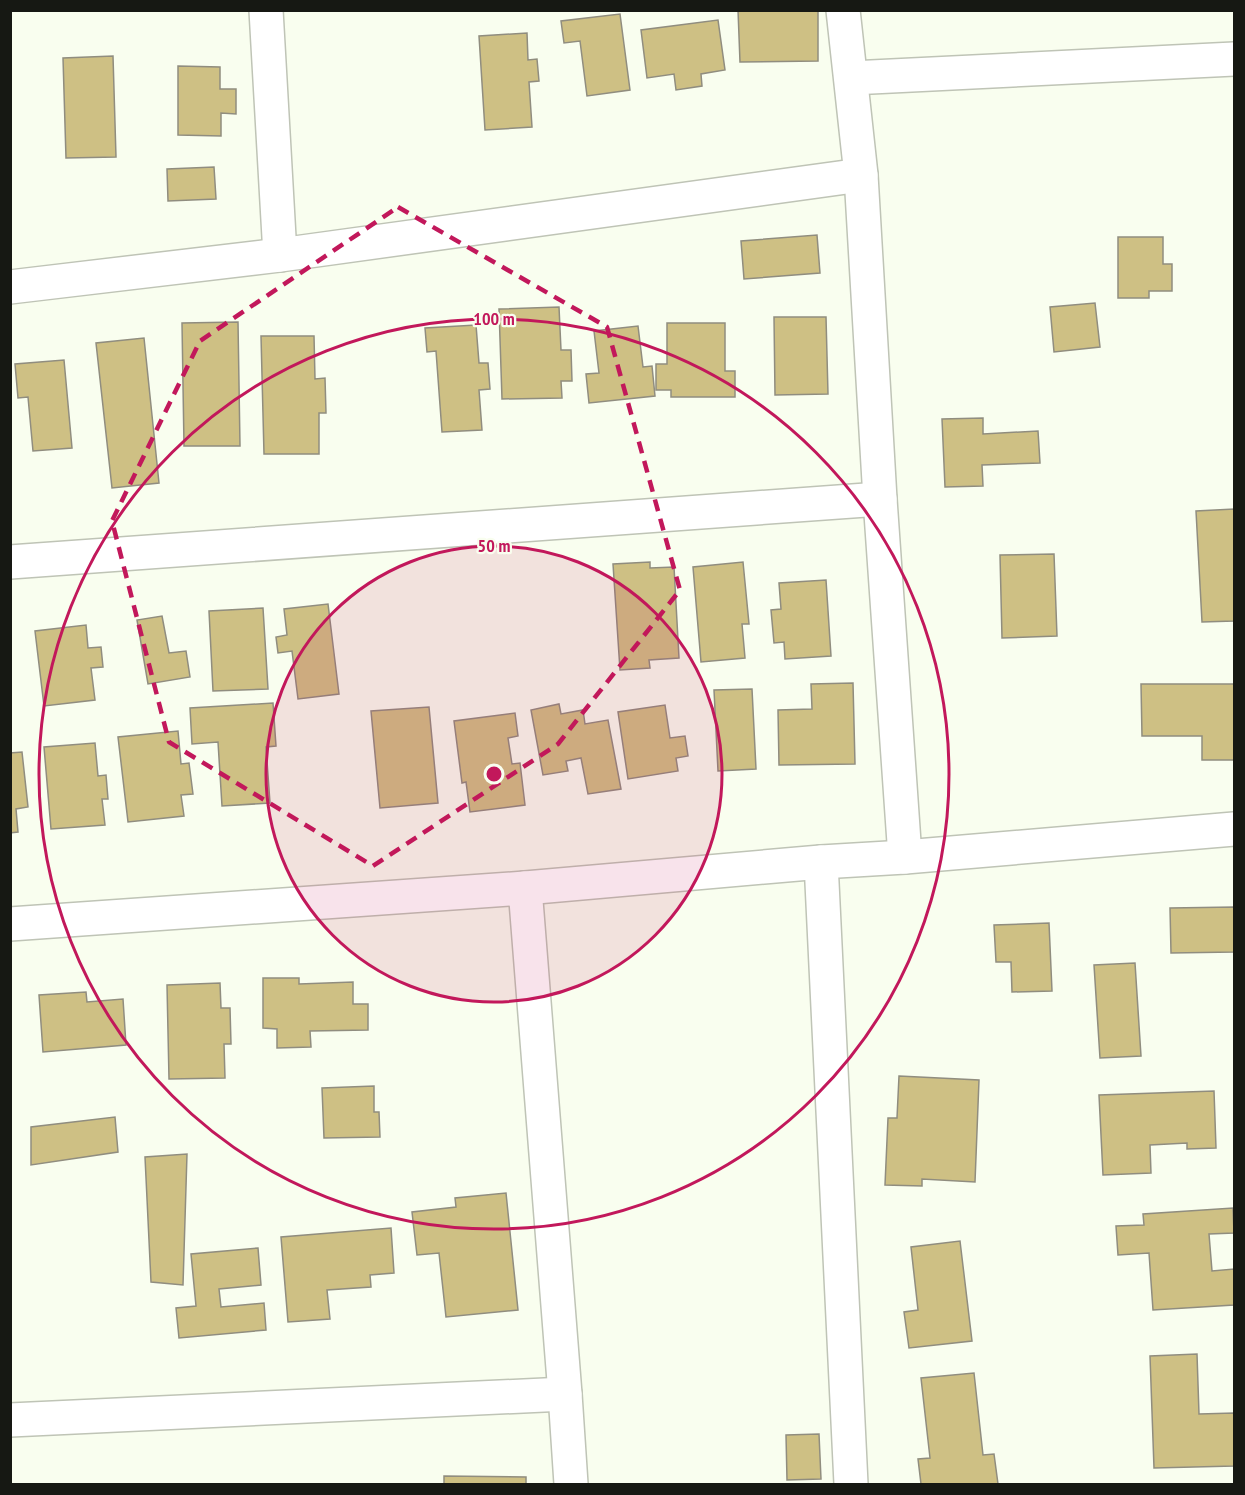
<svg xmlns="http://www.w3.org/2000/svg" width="1245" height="1495" font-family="'PT Sans Narrow',sans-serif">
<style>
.building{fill:#cec084;stroke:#908d7f;stroke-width:1.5}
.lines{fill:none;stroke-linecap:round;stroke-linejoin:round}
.minor-casing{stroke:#bfc4b6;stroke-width:36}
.minor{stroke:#fff;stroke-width:33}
.marked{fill:none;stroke:#c2185b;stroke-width:4.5;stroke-dasharray:12 8;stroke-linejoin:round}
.ring{fill:none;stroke:#c2185b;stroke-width:3}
.centre{fill:#c2185b;stroke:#f9feef;stroke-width:3}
.ring-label{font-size:18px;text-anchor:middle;font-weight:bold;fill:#c2185b;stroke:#f9feef;stroke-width:4.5;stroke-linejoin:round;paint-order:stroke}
</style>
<rect width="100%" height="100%" fill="#f9feef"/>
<g class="building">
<path d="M738 10H818V61L740 62Z"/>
<path d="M620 14 630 90 587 96 580 41 564 43 561 21Z"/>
<path d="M718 20 725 70 701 74 702 86 676 90 674 74 647 78 641 30Z"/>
<path d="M527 33 528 60 537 59 539 81 529 82 532 127 485 130 479 36Z"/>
<path d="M113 56 116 157 66 158 63 58Z"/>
<path d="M178 66 220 67V89H236V114L221 113V136L178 135Z"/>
<path d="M214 167 216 199 168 201 167 169Z"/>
<path d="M817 235 820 273 744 279 741 241Z"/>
<path d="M1118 237H1163V264H1172V291H1149V298H1118Z"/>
<path d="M1095 303 1100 347 1054 352 1050 307Z"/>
<path d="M559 307 561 350H571L572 381H561L562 398 502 399 499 309Z"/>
<path d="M774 317H826L828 394 775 395Z"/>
<path d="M238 322 240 446H184L182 323Z"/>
<path d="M667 323H725V371H735V397H671V390H656V364H667Z"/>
<path d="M476 325 479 363H488L490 389 479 390 482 430 442 432 436 351 427 352 425 328Z"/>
<path d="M638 326 643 367 652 366 655 396 589 403 586 374 599 373 594 331Z"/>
<path d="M261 336H314L315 379 325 378 326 413H319V454H264Z"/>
<path d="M144 338 159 483 112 488 96 343Z"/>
<path d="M64 360 72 448 33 451 28 397 18 398 15 364Z"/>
<path d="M983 418V434L1038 431 1040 463 982 465 983 486 945 487 942 419Z"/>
<path d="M1234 509V621L1202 622 1196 511Z"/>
<path d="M1054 554 1057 636 1002 638 1000 555Z"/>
<path d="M650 562V568L674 567 679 658 649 660 650 668 620 670 613 564Z"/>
<path d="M743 562 749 624H742L745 658 701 662 693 567Z"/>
<path d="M826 580 831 656 785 659 784 642 774 643 771 610 781 609 779 583Z"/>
<path d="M328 604 339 694 298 699 292 651 278 653 276 637 287 635 284 609Z"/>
<path d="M263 608 268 689 213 691 209 611Z"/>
<path d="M162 616 169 653 186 651 190 677 148 684 137 620Z"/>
<path d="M86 625 88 648 101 647 103 667 91 668 95 700 44 706 35 631Z"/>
<path d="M853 683 855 764 779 765 778 710 812 709 811 684Z"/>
<path d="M1141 684H1234V760H1202V736H1142Z"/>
<path d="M752 689 756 769 718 771 714 690Z"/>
<path d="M273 703 276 746 266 747 270 803 222 806 218 742 192 744 190 708Z"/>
<path d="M559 704 561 714 583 710 585 724 608 720 621 789 588 794 581 758 566 761 568 771 543 775 531 710Z"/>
<path d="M665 705 670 738 685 736 688 756 676 758 678 771 628 779 618 712Z"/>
<path d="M429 707 438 803 380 808 371 711Z"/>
<path d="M515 713 518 736 508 738 512 764 520 763 525 805 470 812 466 782 462 783 454 721Z"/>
<path d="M178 731 181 764 189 763 193 794 181 795 184 816 128 822 118 737Z"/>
<path d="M95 743 98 776 106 775 108 799H102L105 825 51 829 44 747Z"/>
<path d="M22 752 28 807 16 809 18 832 10 833V753Z"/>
<path d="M1234 907V952L1171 953 1170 908Z"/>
<path d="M1049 923 1052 991 1012 992 1011 962H996L994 925Z"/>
<path d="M1135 963 1141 1056 1100 1058 1094 965Z"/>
<path d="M263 978H299V984L353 982V1004H368V1030L310 1031 311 1047 277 1048V1029L263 1028Z"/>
<path d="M220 983 221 1008H230L231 1044H224L225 1078 169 1079 167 985Z"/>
<path d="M86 992 87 1002 123 999 126 1045 43 1052 39 995Z"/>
<path d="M899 1076 979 1080 975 1182 922 1179V1186L885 1185 888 1118H897Z"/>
<path d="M374 1086V1112H379L380 1137 324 1138 322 1088Z"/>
<path d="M1214 1091 1216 1148 1187 1149V1143L1150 1145 1151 1173 1103 1175 1099 1095Z"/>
<path d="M115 1117 118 1152 31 1165V1127Z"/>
<path d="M187 1154 183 1285 151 1282 145 1157Z"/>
<path d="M506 1193 518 1310 446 1317 439 1253 417 1255 412 1212 456 1207 455 1198Z"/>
<path d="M1233 1208 1234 1233 1209 1234 1212 1271 1234 1269V1305L1153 1310 1149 1253 1118 1255 1116 1226 1144 1225 1143 1214Z"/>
<path d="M391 1228 394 1273 370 1275 371 1287 327 1290 330 1319 288 1322 281 1237Z"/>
<path d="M960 1241 972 1341 909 1348 904 1312 918 1310 911 1247Z"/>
<path d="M258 1248 261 1285 219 1289 221 1307 264 1303 266 1330 179 1338 176 1308 196 1306 191 1254Z"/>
<path d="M1197 1354 1199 1414 1234 1413V1466L1154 1468 1150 1356Z"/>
<path d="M974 1373 983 1455 994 1454 998 1484H921L918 1459 930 1458 921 1378Z"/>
<path d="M819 1434 821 1479 787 1480 786 1435Z"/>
<path d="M444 1476 526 1477V1484H444Z"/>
</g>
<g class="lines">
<defs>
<g id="minor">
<path d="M266 10 280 255"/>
<path d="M843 10 861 175 880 499 905 857"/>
<path d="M851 78 1234 59"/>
<path d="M10 287 280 255 861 175"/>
<path d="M10 562 880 499"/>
<path d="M821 862 851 1484"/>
<path d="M525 888 565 1394 571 1484"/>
<path d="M10 924 525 888 821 862 905 857 1234 829"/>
<path d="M10 1420 565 1394"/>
</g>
</defs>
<use href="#minor" class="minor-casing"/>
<use href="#minor" class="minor"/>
</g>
<path class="marked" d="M398 207 607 327 680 590 558 744 373 866 169 742 112 521 200 341Z"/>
<circle cx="494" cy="774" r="228" fill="#c2185b" fill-opacity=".12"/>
<g class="ring">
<circle cx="494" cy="774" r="228"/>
<circle cx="494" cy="774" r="455"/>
</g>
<circle cx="494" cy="774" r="9" class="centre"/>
<g class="ring-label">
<text x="494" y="325">100 m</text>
<text x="494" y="552">50 m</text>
</g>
<rect width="1245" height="1495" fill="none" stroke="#161813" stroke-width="24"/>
</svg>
